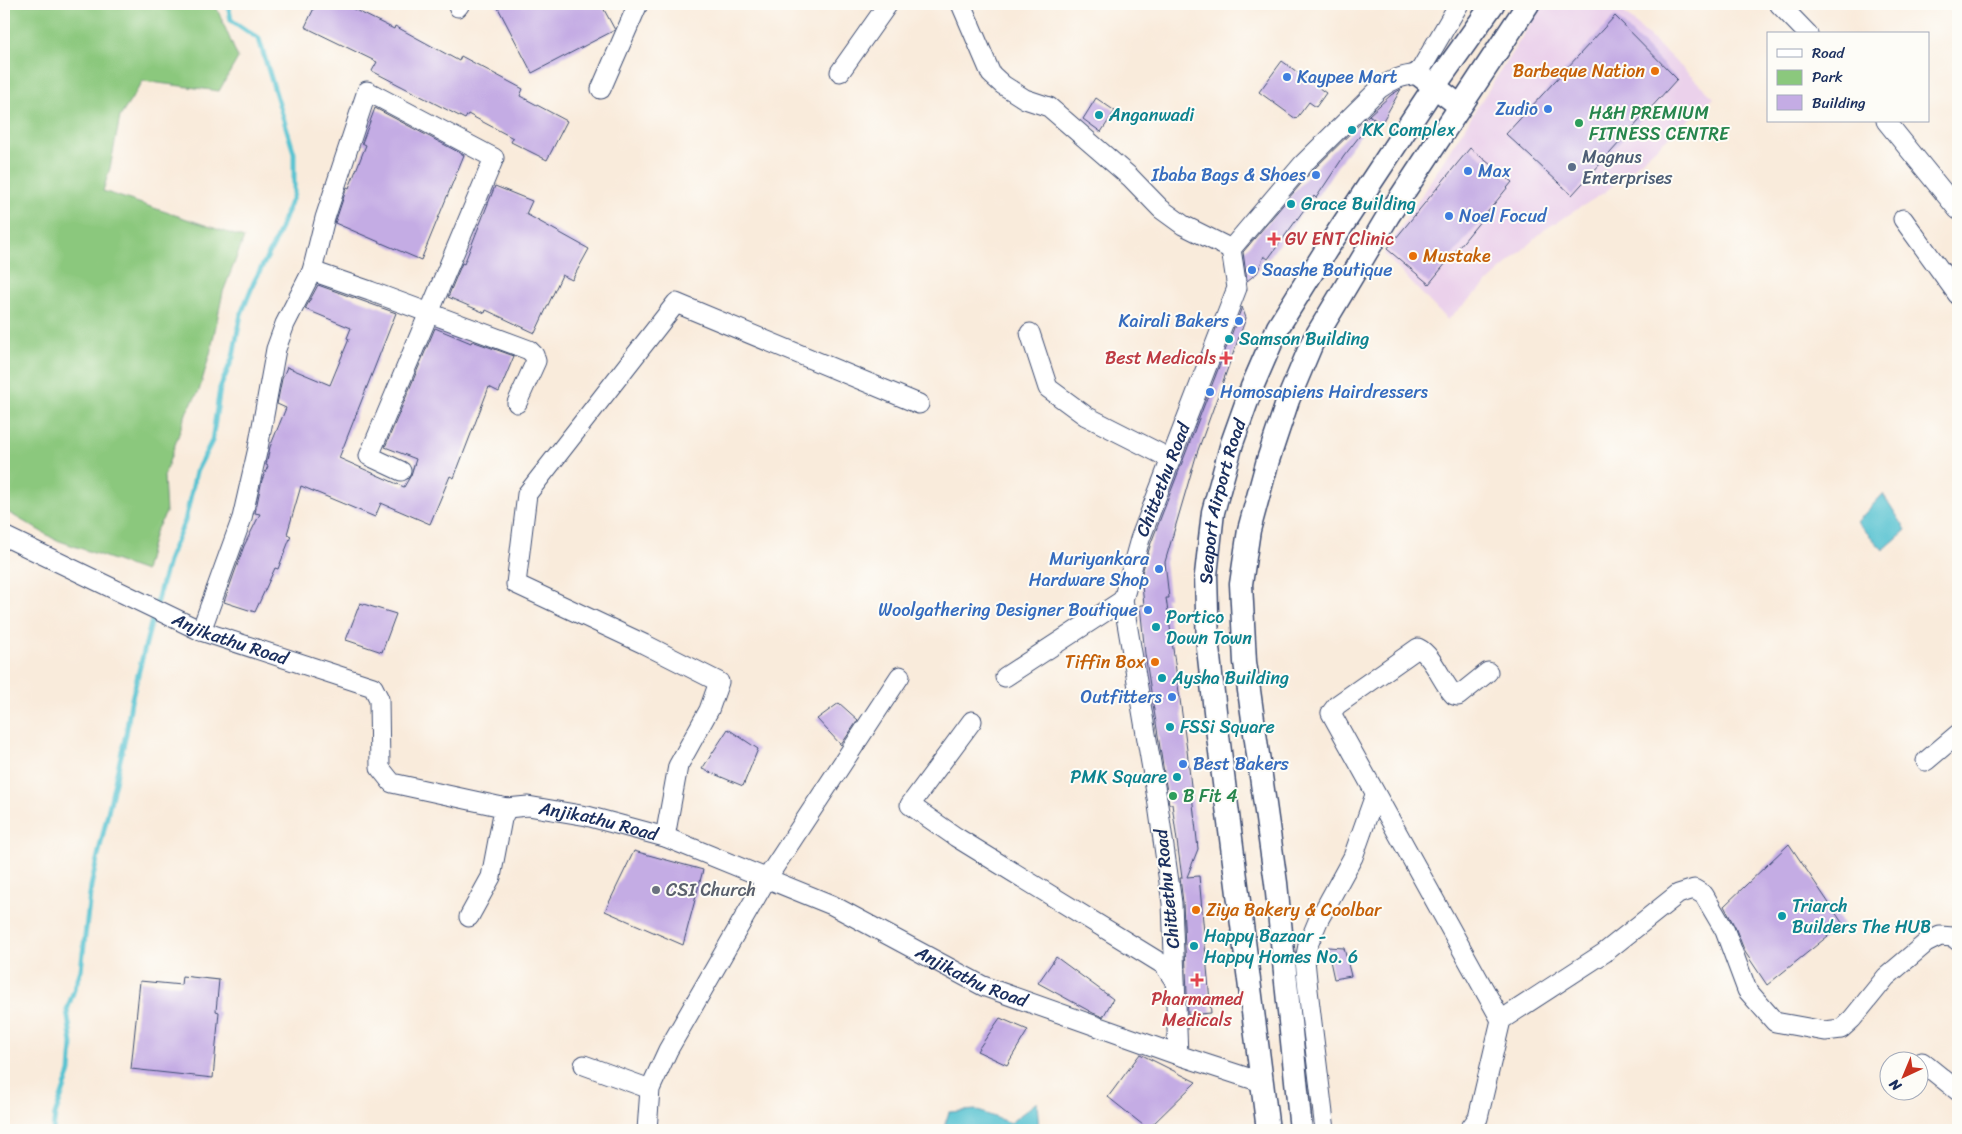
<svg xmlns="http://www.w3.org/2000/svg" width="1962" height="1134" font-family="Sriracha,sans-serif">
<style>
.built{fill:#ebd1eb}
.green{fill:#8bc87d;stroke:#537c6e}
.water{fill:#58c3d1;stroke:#3a7998}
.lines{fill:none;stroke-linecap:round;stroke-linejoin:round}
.stream{stroke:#58c3d1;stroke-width:5}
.building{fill:#c4ace4}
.minor-casing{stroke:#3c4b71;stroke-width:21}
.major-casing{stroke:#3c4b71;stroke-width:25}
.minor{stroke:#fff;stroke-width:19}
.major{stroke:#fff;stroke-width:22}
.food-dot{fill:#e8710a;stroke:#fdfcf7;stroke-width:2}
.shop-dot{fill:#3f7fe0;stroke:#fdfcf7;stroke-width:2}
.culture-dot{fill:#0f9aa8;stroke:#fdfcf7;stroke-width:2}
.leisure-dot{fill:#2e9e5b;stroke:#fdfcf7;stroke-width:2}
.service-dot{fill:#5c6f8a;stroke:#fdfcf7;stroke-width:2}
.health-dot{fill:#e0444e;stroke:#fdfcf7;stroke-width:2}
.worship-dot{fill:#6b7280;stroke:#fdfcf7;stroke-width:2}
.labels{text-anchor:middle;stroke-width:4;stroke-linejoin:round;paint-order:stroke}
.food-label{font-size:18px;fill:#c56008;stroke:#fdfcf7;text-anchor:end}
.shop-label{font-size:18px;fill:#366cbe;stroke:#fdfcf7;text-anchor:start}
.leisure-label{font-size:18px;fill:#27864d;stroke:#fdfcf7;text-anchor:start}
.culture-label{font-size:18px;fill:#0d838f;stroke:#fdfcf7;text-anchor:start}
.service-label{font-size:18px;fill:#4e5e75;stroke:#fdfcf7;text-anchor:start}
.health-label{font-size:18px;fill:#be3a42;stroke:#fdfcf7;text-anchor:start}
.street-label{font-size:18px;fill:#1b2f5e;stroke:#fdfcf7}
.worship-label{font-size:18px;fill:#5b616d;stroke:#fdfcf7;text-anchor:start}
</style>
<rect width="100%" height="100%" fill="#fdfcf7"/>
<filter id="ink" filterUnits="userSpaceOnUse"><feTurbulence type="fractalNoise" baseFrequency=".02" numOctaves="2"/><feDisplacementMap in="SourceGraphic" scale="10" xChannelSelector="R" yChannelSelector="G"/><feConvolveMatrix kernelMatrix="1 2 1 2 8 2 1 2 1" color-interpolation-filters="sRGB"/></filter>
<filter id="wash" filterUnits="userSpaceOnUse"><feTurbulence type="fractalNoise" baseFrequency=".0096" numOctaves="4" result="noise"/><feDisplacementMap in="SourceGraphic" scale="20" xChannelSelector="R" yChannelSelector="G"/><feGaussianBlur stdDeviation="1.12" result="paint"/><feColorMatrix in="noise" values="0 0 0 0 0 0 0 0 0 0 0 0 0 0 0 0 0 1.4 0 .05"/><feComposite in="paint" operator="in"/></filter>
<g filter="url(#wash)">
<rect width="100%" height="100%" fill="#f9ebdb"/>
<path class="built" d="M1543 4H1615L1714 98 1605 192 1544 230 1447 320 1384 254Z"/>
<path class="green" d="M4 4H215L238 58 219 91 143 81 120 117 110 168 103 191 244 238 223 292 210 354 199 391 187 411 164 476 166 513 155 532 145 571 54 539 4 510Z"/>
<g class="water">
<path d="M1883 494 1906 530 1883 550 1857 522Z"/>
<path d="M1037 1102 1039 1130H943L949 1112 976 1110 1010 1123Z"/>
</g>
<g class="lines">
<path class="stream" d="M53 1130 55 1115 70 1072 72 1044 67 1010 81 970 91 886 126 734 131 702 155 608 169 558 185 521 196 472 212 441 220 388 233 357 241 314 254 282 274 244 294 194V153L259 39 231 20 228 4"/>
</g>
<g id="blocks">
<g class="building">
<path d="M316 4H343L394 29 395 26 459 61 461 56 523 89 520 96 567 121 547 160 511 142 513 138 468 114 465 119 372 71 377 62 305 27Z"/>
<path d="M496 4H601L615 30 532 73Z"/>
<path d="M1615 16 1677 79 1572 195 1506 134Z"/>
<path d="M1282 61 1326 93 1316 107 1309 102 1296 119 1259 92Z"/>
<path d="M1401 89 1381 124 1369 115 1391 95Z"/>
<path d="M1096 98 1115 111 1101 132 1083 119Z"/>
<path d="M375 108 464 155 421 260 335 223 347 187 349 188 366 145 362 143Z"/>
<path d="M1369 115 1373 119 1344 156 1316 198 1314 196 1268 259 1264 256 1257 273 1247 281 1243 252 1311 172Z"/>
<path d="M1470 148 1512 182 1429 284 1387 249Z"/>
<path d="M495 186 532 201 526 214 589 249 572 280 562 275 535 333 486 310 485 313 448 297 462 263 464 264Z"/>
<path d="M318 285 396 313 339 458 404 487 411 475 416 459 385 447 435 328 471 343 472 341 514 356 499 392 489 387 454 478 450 476 430 524 381 503 375 517 301 486 287 534 291 536 278 569 275 568 255 612 224 602 244 546 260 514 255 513 262 480 268 466 266 465 270 447 286 408 277 404 282 379 287 367 330 385 349 339 347 338 351 328 305 309Z"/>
<path d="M1242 307 1246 318 1197 453 1165 562 1169 598H1166L1187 750 1198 849 1187 877 1199 876 1211 1013 1188 1015 1183 902 1180 878H1182L1172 804H1169L1145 654 1140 605H1144L1141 576 1151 543Z"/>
<path d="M360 603 396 614 382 652 346 640Z"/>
<path d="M839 703 858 720 841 745 817 719Z"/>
<path d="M728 729 758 749 743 786 702 769Z"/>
<path d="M1789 844 1843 924 1767 985 1745 952 1735 927 1724 906Z"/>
<path d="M634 851 703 870 683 945 605 911Z"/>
<path d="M1327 947 1344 948 1351 976 1334 979Z"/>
<path d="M1056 957 1113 999 1103 1017 1093 1013 1038 983Z"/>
<path d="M182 976 219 980 216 1011 219 1012 213 1078 131 1069 140 981 181 985Z"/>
<path d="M1000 1018 1028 1030 1007 1065 977 1051Z"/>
<path d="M1140 1054 1196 1082 1148 1129 1108 1097Z"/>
</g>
</g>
</g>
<g filter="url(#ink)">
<use href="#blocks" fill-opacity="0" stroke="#3c4b71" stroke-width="1"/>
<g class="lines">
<defs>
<g id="minor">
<path d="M961 4 991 74 1003 85 1025 99 1049 107 1130 177 1161 209 1183 225 1231 249"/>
<path d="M1779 4 1808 34"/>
<path d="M458 7 460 4"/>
<path d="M840 72 888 4"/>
<path d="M601 89 638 4"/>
<path d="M1886 121 1958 210"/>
<path d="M1903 219 1958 295"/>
<path d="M312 271 325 218 367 91 494 158 369 456 401 471"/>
<path d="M1030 333 1048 388 1086 416 1171 459"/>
<path id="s1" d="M4 536 201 631 373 687 379 699 380 768 392 783 507 808 528 806 587 816 665 837 832 905 983 986 1178 1055 1261 1082"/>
<path d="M201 631 242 518 258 448 276 349 285 324 312 271 370 291 529 350 534 355 536 361 517 403"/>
<path d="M1488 672 1458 696 1454 695C1442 683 1433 655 1418 648L1337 705 1331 713 1501 1020"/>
<path d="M1005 677 1123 600"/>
<path d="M972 721 910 805 956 837 1164 965 1174 980"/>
<path d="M1926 761 1958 734"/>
<path d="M665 837 678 766 709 710 719 682 644 644 516 584 527 494 676 303 919 404"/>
<path d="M469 917 491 877 502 819 507 808"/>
<path id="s2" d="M1178 1055 1172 903 1157 798 1123 600 1140 539 1237 288 1231 249 1303 164 1379 89C1392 79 1402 76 1418 74L1459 4"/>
<path d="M1922 1062 1958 1091"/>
<path d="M584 1065 650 1089"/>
<path d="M647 1130 650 1089 668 1050 767 878 900 676"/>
<path d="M1325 1130 1308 990 1305 960 1308 945 1318 921 1353 857 1375 795"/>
<path d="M1469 1130 1478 1118 1501 1020 1604 953 1678 894 1694 889 1704 895 1725 931 1747 990 1775 1022 1825 1031 1841 1029 1852 1019 1886 977 1926 943 1940 936 1953 937 1958 941"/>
</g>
<g id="major">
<path d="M1418 74 1460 106"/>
<path id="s3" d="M1268 1130 1216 720 1208 648 1206 575 1213 512 1232 443 1252 387 1278 327 1328 247 1434 87 1493 4"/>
<path d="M1301 1130 1276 883 1245 662 1241 584 1249 530 1268 460 1288 400 1312 343 1388 216 1528 4"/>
</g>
</defs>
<use href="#minor" class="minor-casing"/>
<use href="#major" class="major-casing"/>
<use href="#minor" class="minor"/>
<use href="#major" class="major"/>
</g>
</g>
<g class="food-dot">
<circle cx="1655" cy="71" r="5"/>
<circle cx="1413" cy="256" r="5"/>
<circle cx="1155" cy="662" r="5"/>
<circle cx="1196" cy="910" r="5"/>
</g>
<g class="shop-dot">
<circle cx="1287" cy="77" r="5"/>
<circle cx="1548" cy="109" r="5"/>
<circle cx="1468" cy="171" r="5"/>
<circle cx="1316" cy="175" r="5"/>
<circle cx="1449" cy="216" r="5"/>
<circle cx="1252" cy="270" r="5"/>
<circle cx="1239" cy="321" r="5"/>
<circle cx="1210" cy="392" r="5"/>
<circle cx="1159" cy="569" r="5"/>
<circle cx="1148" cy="610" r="5"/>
<circle cx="1172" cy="697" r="5"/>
<circle cx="1183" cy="764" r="5"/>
</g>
<g class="culture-dot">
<circle cx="1099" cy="115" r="5"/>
<circle cx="1352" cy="130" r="5"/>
<circle cx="1291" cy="204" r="5"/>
<circle cx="1229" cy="339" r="5"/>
<circle cx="1156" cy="627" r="5"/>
<circle cx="1162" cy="678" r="5"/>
<circle cx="1170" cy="727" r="5"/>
<circle cx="1177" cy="777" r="5"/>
<circle cx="1782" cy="916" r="5"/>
<circle cx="1194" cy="946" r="5"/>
</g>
<g class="leisure-dot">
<circle cx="1579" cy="123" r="5"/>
<circle cx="1173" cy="796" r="5"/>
</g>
<circle class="service-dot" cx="1572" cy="167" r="5"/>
<g class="health-dot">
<path d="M1271.5 231.5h5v5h5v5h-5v5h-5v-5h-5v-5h5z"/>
<path d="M1223.5 350.5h5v5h5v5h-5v5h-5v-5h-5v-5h5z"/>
<path d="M1194.5 972.5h5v5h5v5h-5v5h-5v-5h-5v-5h5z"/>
</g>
<circle class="worship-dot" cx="656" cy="890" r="5"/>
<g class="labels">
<g class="food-label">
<text x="1645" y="77">Barbeque Nation</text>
<text x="1423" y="262" text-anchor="start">Mustake</text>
<text x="1145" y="668">Tiffin Box</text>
<text x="1206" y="916" text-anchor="start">Ziya Bakery &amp; Coolbar</text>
</g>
<g class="shop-label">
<text x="1297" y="83">Kaypee Mart</text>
<text x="1538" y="115" text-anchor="end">Zudio</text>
<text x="1478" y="177">Max</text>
<text x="1306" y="181" text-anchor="end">Ibaba Bags &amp; Shoes</text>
<text x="1459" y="222">Noel Focud</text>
<text x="1262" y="276">Saashe Boutique</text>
<text x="1229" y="327" text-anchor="end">Kairali Bakers</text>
<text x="1220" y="398">Homosapiens Hairdressers</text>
<text x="1149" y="565" text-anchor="end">Muriyankara<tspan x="1149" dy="21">Hardware Shop</tspan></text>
<text x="1138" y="616" text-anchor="end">Woolgathering Designer Boutique</text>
<text x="1162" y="703" text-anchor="end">Outfitters</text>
<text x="1193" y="770">Best Bakers</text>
</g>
<g class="leisure-label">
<text x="1589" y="119">H&amp;H PREMIUM<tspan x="1589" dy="21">FITNESS CENTRE</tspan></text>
<text x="1183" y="802">B Fit 4</text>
</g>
<g class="culture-label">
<text x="1109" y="121">Anganwadi</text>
<text x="1362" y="136">KK Complex</text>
<text x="1301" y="210">Grace Building</text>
<text x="1239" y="345">Samson Building</text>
<text x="1166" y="623">Portico<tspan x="1166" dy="21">Down Town</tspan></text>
<text x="1172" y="684">Aysha Building</text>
<text x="1180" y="733">FSSi Square</text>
<text x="1167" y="783" text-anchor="end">PMK Square</text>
<text x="1792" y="912">Triarch<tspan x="1792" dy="21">Builders The HUB</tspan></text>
<text x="1204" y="942">Happy Bazaar -<tspan x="1204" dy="21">Happy Homes No. 6</tspan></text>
</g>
<g class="service-label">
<text x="1582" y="163">Magnus<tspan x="1582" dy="21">Enterprises</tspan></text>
</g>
<g class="health-label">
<text x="1285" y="245">GV ENT Clinic</text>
<text x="1216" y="364" text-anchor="end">Best Medicals</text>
<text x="1197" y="1005" text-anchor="middle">Pharmamed<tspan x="1197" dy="21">Medicals</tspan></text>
</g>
<g class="street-label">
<text dy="6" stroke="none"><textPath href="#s2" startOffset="586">Chittethu Road</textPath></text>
<text dy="6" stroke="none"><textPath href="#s3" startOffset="634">Seaport Airport Road</textPath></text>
<text dy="6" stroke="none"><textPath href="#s1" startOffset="249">Anjikathu Road</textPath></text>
<text dy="6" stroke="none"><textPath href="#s1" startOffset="712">Anjikathu Road</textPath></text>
<text transform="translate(1167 889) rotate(-96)" y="6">Chittethu Road</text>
<text dy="6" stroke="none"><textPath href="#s1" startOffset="1118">Anjikathu Road</textPath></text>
</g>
<g class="worship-label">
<text x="666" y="896">CSI Church</text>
</g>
</g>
<rect width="1962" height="1134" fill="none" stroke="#fdfcf7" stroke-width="20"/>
<rect x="1767" y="32" width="162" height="90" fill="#fdfcf7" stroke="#a3aaba"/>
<rect x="1777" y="49" width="25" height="8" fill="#ffffff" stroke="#a3aaba"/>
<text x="1812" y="58" font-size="15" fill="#1b2f5e">Road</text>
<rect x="1777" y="70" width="25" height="15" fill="#8bc87d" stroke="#a3aaba"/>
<text x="1812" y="82" font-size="15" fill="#1b2f5e">Park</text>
<rect x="1777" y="95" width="25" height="15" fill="#c4ace4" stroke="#a3aaba"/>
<text x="1812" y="108" font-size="15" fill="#1b2f5e">Building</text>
<g transform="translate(1904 1076) rotate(224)"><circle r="24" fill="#fdfcf7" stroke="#a3aaba"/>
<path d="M0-4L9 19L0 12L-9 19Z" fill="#c8321e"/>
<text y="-8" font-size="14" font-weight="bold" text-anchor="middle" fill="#1b2f5e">N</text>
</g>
</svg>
